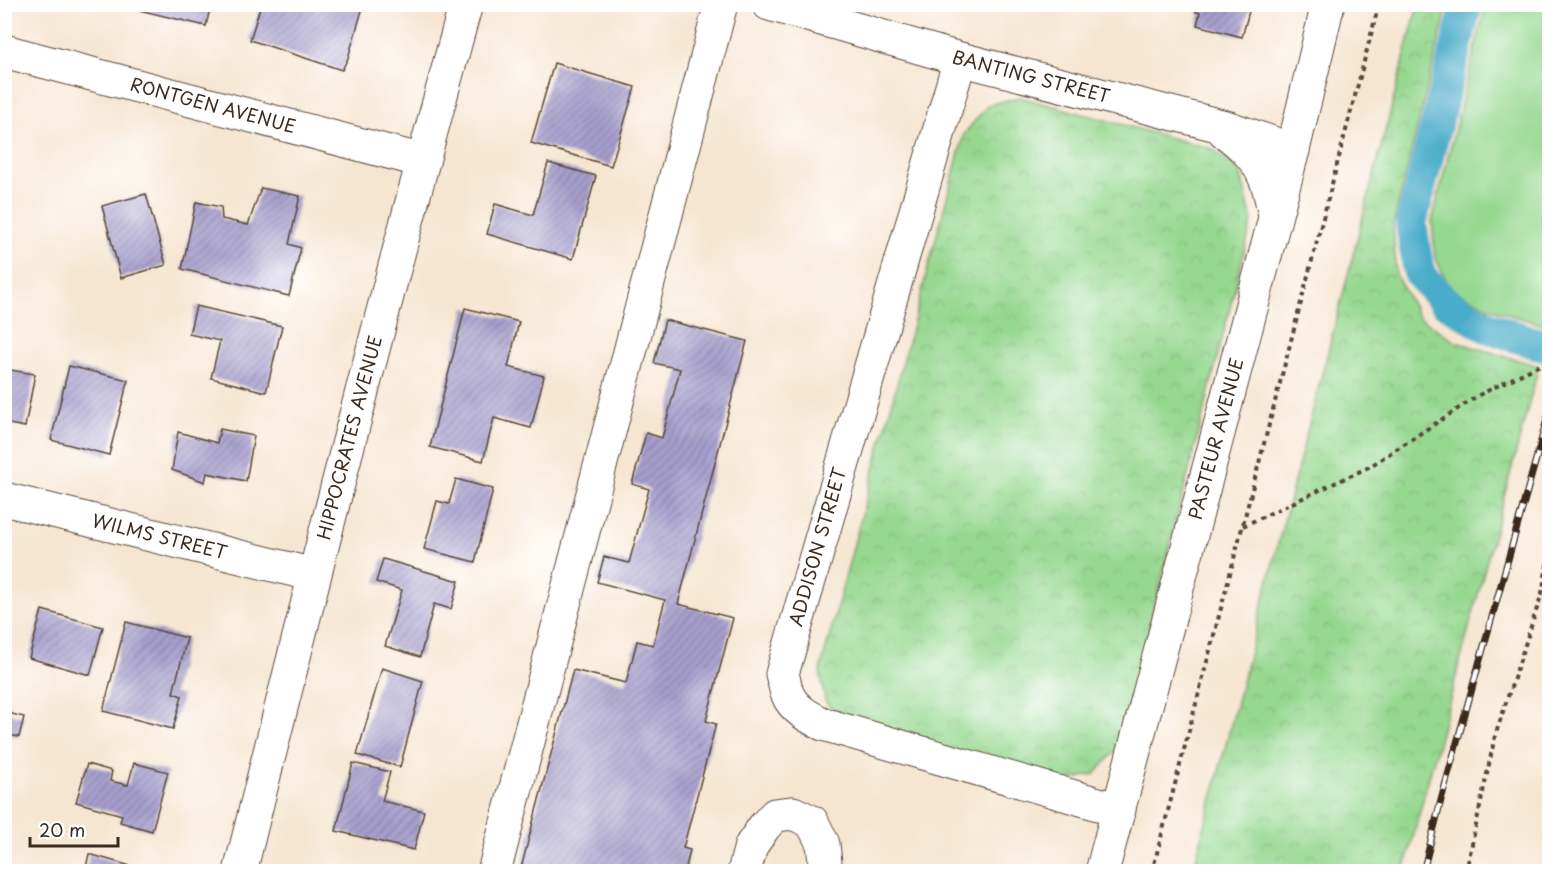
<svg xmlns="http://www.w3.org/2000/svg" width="1554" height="876" font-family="'Playpen Sans',sans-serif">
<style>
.grass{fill:#96d890;stroke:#688157;stroke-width:1.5}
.park{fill:url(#park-crowns);stroke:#688157;stroke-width:1.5}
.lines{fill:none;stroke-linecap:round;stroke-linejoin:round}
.canal{stroke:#49acc9;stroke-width:32}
.building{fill:url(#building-hatch)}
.minor-casing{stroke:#574639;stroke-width:35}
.path{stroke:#574639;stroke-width:4;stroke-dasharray:4.5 4.5;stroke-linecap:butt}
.minor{stroke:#fff;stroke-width:33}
.rail-casing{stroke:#3b2a1e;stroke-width:7}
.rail{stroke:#fff;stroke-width:4.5;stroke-dasharray:14;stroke-linecap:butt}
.labels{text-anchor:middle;stroke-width:6;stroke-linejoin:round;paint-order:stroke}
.street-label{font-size:18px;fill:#3b2a1e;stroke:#fff}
</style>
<defs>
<pattern id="park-crowns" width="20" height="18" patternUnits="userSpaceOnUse" patternTransform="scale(1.5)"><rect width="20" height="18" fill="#96d890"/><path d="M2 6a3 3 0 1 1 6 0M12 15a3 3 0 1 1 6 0" fill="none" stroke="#82ba7c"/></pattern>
<pattern id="building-hatch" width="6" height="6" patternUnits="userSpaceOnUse" patternTransform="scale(1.5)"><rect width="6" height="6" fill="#a69fcd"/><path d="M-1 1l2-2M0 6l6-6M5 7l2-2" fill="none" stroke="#8882a6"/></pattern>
</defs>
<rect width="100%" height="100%" fill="#fff"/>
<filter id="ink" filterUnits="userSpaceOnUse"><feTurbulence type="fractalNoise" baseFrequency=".0167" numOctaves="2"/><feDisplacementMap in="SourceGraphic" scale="12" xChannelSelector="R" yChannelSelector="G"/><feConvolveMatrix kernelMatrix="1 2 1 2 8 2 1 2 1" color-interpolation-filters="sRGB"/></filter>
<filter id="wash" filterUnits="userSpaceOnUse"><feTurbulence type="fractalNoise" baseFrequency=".008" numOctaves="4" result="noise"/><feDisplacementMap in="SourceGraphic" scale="24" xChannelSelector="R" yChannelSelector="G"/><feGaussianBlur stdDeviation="1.35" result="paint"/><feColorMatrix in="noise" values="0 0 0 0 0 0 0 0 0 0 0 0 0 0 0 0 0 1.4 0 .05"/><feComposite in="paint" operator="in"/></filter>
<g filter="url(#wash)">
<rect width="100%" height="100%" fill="#f6e6d1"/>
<path class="grass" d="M1486 5H1549V327L1492 309 1451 289 1435 257 1432 221Z"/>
<g class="park">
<path d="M1418 5H1448L1393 225 1396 275 1419 317 1456 342 1539 366 1404 871H1193Z"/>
<path d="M1020 97 1212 149 1240 171 1252 221 1119 747 1095 774 1065 781 843 722 825 701 820 671 964 134 988 105Z"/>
</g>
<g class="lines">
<path class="canal" d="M1467 4 1411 223 1419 273 1444 301 1487 327 1550 348"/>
</g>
<g id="blocks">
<g class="building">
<path d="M136 4H211L206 26 135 9Z"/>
<path d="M261 4H355L363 7 348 58 342 70 250 40Z"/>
<path d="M1198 4H1251L1242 37 1197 25 1200 13 1196 12Z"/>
<path d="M554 63 635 87 611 166 531 143Z"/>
<path d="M548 163 596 176 573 259 487 234 495 204 533 215Z"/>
<path d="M261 188 300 196 289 244 301 248 289 296 182 269 196 202 221 207 222 219 248 225Z"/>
<path d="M146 194 166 265 121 278 102 206Z"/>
<path d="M196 306 282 326 266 392 211 378 220 341 189 334Z"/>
<path d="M465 308 519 322 508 367 544 376 531 428 494 418 483 461 430 447Z"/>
<path d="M665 320 747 341 678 604 733 618 706 721 716 724 683 848 690 850 685 872H520L573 670 626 683 637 641 653 645 665 600 597 582 604 557 629 563 649 489 632 484 646 433 662 438 680 369 654 363Z"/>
<path d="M69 366 128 380 109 455 51 440Z"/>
<path d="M4 369 35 374 25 427 4 423Z"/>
<path d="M220 429 254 436 246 481 207 473 205 482 172 470 178 432 217 443Z"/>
<path d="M456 479 493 489 475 562 424 549 437 501 449 504Z"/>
<path d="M383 559 459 581 451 609 434 604 420 657 385 646 402 590 376 582Z"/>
<path d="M42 610 103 627 90 675 29 658Z"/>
<path d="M126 622 187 638 173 693 182 696 173 729 103 711Z"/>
<path d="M382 668 423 681 400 767 357 755Z"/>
<path d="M4 712 24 717 19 737 4 734Z"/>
<path d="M134 763 168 772 152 831 120 822 122 815 76 802 87 764 112 771 110 781 128 785Z"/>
<path d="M353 763 390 772 382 801 424 811 414 850 336 831Z"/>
<path d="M89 854 141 869 140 872H85Z"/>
</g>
</g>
</g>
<g filter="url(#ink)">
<use href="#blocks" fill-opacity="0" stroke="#574639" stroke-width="1.5"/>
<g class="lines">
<defs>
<g id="minor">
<path id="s1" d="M769 4 960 59 1229 128 1293 150"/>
<path id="s2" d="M4 51 423 161"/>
<path d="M960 59 782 674C784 680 785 687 787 693 793 709 809 717 823 724L1119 810"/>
<path d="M1224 131C1241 144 1257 158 1265 178 1270 189 1272 203 1275 215"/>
<path id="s3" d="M4 499 314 575"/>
<path id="s4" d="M240 872C312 582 386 292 466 4"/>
<path d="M494 872 721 4"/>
<path d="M744 872 751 846 764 827 775 815 793 813 812 822 823 844 826 872"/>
<path id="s5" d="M1102 872 1293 150 1328 4"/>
</g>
</defs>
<use href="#minor" class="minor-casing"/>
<g class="path">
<path d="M1243 526 1369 467 1479 395 1550 360"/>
<path d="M1152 872 1379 4"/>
<path d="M1466 872 1495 736 1542 593 1550 549"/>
</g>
<use href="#minor" class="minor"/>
<defs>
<path id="rail" d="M1423 872 1441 800 1550 409"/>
</defs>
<use href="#rail" class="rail-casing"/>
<use href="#rail" class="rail"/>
</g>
</g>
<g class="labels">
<g class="street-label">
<text dy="6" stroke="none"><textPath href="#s1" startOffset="272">BANTING STREET</textPath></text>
<text dy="6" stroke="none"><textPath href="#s2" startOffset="216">RONTGEN AVENUE</textPath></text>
<text dy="6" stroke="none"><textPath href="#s4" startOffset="448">HIPPOCRATES AVENUE</textPath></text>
<text dy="6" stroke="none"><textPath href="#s5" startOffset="448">PASTEUR AVENUE</textPath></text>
<text dy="6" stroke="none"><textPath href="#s3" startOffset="160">WILMS STREET</textPath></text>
<text transform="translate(818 547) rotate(-74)" y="6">ADDISON STREET</text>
</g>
</g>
<rect width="1554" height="876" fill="none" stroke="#fff" stroke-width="24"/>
<path d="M30 837v9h88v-9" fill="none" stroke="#3b2a1e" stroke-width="3"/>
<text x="39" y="837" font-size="18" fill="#3b2a1e" stroke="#ffffff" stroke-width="4.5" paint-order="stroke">20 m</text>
</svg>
